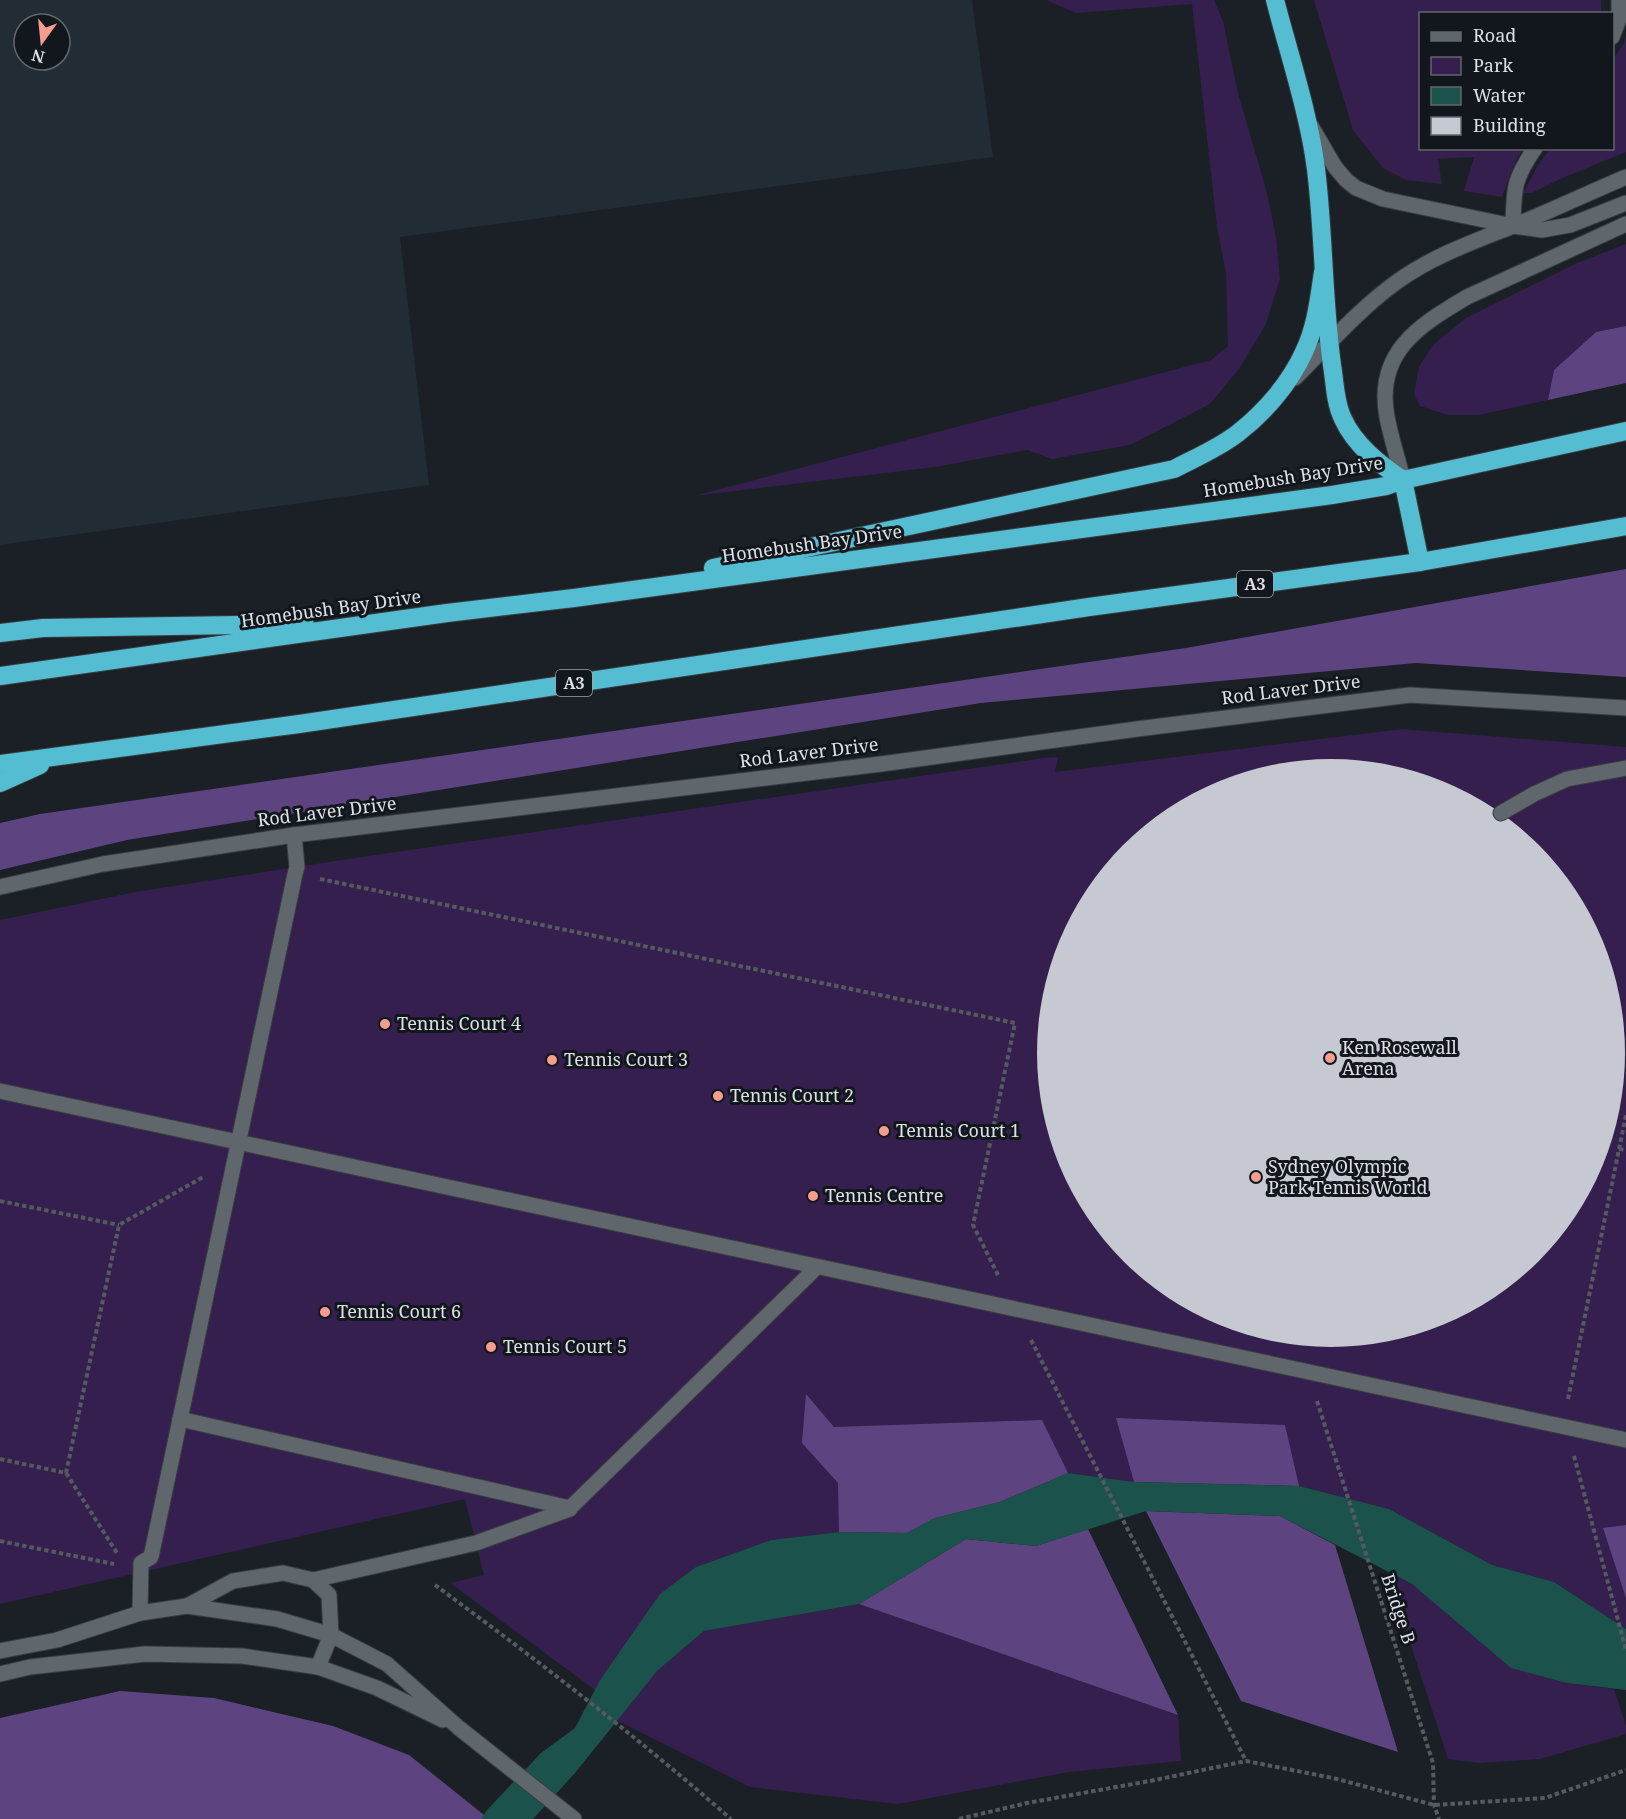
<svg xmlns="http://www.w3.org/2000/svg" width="1626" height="1819" font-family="'Noto Serif',serif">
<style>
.built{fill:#212c35;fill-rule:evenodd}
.green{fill:#341f4e}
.forest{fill:#5d4480}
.water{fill:#1b534c}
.building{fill:#c6c9d2}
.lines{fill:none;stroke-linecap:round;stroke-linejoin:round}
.minor-casing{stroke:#393d41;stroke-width:17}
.highway-casing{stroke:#393d41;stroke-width:20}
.path{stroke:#555a5f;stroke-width:4;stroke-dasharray:4.5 3;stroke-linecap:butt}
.minor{stroke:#5f666c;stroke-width:15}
.highway{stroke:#54bdd2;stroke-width:18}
.poi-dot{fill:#f59d8e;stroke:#11171c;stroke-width:2}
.labels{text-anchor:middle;stroke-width:6;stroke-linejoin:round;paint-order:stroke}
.shield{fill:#11171c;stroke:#9fa4a8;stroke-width:1.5}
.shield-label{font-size:16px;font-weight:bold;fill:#dce0e4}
.street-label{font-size:18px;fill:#dce0e4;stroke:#11171c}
.poi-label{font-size:18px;fill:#dce0e4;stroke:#11171c;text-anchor:start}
</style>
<rect width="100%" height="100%" fill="#1a2025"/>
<path class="built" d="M0 0H972L993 157 400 237 429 485 0 545ZM24 24H60V60H24Z"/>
<g class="green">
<path d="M1046 0H1214L1223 21 1238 93 1267 193 1276 237 1280 279 1266 324 1239 369 1210 404 1130 445 1052 459 1027 450 935 467 694 496 1211 360 1228 346 1226 274 1217 227 1192 4 1076 13Z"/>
<path d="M1314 0H1601V13L1420 14V148L1524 149 1517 158 1502 197 1464 191 1474 157 1438 159 1442 184 1406 180 1383 168 1353 130Z"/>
<path d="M1626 35V152L1560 179 1532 193H1523L1538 165 1550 149 1612 148 1613 59 1624 43Z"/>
<path d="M1626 244V326L1596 332 1554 370 1548 400 1479 415H1448L1420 406 1414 394 1419 366 1434 344 1466 318 1577 263Z"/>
<path d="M1402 729 1626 747V1629L1554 1582 1492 1565 1389 1509 1299 1486 1134 1482 1068 1473 1000 1502 935 1518 907 1533 839 1532 771 1540 696 1567 600 1680 595 1690 450 1583 484 1575 465 1499 0 1604V920L135 892 361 857 1044 758 1058 757 1055 772Z"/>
<path d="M1387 1572 1412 1584 1567 1683 1614 1689 1626 1726V1734L1540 1759 1480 1763 1448 1759Z"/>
<path d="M859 1604 1178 1715 1181 1761 1069 1772 898 1804 750 1787 616 1720 657 1671 704 1631Z"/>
</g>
<g class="forest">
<path d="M1626 326V383L1548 400 1554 370 1596 332Z"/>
<path d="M1626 569V677L1416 663 981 703 127 840 0 870V823L40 814 1186 648Z"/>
<path d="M806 1394 834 1427 1042 1420 1068 1473 1000 1502 935 1518 907 1533 839 1532 838 1483 802 1443Z"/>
<path d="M1116 1418 1285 1425 1299 1486 1134 1482Z"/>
<path d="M1146 1511 1280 1516 1335 1545 1398 1752 1241 1701Z"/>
<path d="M1626 1525V1598L1603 1528Z"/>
<path d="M1088 1529 1178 1715 859 1604 966 1539 1036 1546Z"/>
<path d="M120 1691 214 1698 333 1726 409 1755 489 1819H0V1718Z"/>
</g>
<path class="water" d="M1068 1473 1134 1482 1299 1486 1389 1509 1492 1565 1554 1582 1626 1629V1690L1567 1683 1511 1668 1412 1584 1280 1516 1146 1511 1036 1546 966 1539 859 1604 704 1631 657 1671 575 1773 533 1819H481L487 1810 541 1753 575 1728 600 1680 660 1594 696 1567 771 1540 839 1532 907 1533 935 1518 1000 1502Z"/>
<circle class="building" cx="1331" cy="1053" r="294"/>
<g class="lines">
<defs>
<g id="minor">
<path d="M1612 37 1619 19V0"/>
<path d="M1311 126 1335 167 1346 180 1356 188 1383 199 1513 226 1542 230 1570 225 1626 203"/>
<path d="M1513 226C1514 189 1513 180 1535 148"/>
<path d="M1295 378C1328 345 1360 308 1398 281 1433 256 1473 242 1513 226 1551 211 1588 193 1626 177"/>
<path d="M1403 480C1398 459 1391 438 1387 417 1375 353 1418 326 1467 297L1626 224"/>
<path d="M1501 813 1534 794 1567 779 1626 768"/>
<path d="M0 887 103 864 294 835 881 764 1137 729 1410 695 1626 708"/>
<path d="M0 1091 1626 1440"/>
<path d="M180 1419 570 1508 817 1267"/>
<path d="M313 1580 476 1543 570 1509"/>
<path d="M187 1606 233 1581 283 1573 313 1580 329 1595 331 1635 318 1667"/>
<path d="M140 1613 141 1563 151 1557 295 874 297 867 294 835"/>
<path d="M0 1651 57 1640 140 1613 187 1606 277 1619 331 1635 387 1664 459 1728 574 1819"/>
<path d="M0 1674 30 1667 145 1654 242 1656 318 1667 377 1688 443 1720"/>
</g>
<g id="highway">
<path d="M1275 0C1289 54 1309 114 1316 169 1324 234 1323 300 1332 365 1335 383 1335 403 1343 419 1355 445 1379 464 1403 480"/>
<path d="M1403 480 1420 562"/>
<path d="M713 568 1174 469C1195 458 1219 448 1238 433 1265 412 1290 383 1304 352 1316 327 1319 299 1323 272"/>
<path d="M0 633 43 628 305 624"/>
<path d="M0 676 447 613 574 598 1332 495 1386 486 1403 480 1626 431"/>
<path d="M0 764 299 724 1089 607 1420 562 1626 526"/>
<path d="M0 783 40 765"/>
</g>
</defs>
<use href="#minor" class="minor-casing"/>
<use href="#highway" class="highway-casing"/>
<g class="path">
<path d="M320 879 1015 1023 973 1225 999 1277"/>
<path d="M1619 1149 1626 1150"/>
<path d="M0 1201 119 1225"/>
<path d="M1031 1340 1246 1761"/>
<path d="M1568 1399 1626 1115"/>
<path d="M1317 1401 1433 1763 1434 1805 1439 1819"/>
<path d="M1574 1456 1626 1650"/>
<path d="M0 1459 66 1473 117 1553"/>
<path d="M66 1473 119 1225 203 1177"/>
<path d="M0 1541 114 1564"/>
<path d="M435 1585C537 1660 636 1736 731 1819"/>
<path d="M959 1819 1027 1803 1150 1781 1246 1761 1333 1778 1434 1805 1545 1798 1626 1770"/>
</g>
<use href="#minor" class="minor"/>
<use href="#highway" class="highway"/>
</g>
<g class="poi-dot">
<circle cx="385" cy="1024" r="6"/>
<circle cx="1330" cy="1058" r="6"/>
<circle cx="552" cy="1060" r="6"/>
<circle cx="718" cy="1096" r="6"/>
<circle cx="884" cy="1131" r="6"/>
<circle cx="1256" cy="1177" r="6"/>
<circle cx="813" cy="1196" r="6"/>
<circle cx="325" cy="1312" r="6"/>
<circle cx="491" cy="1347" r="6"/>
</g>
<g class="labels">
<g class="shield">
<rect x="1237" y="571" width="36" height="26" rx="4.5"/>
<rect x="556" y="670" width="36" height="26" rx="4.5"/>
</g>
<g class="shield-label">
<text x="1255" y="590">A3</text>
<text x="574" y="689">A3</text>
</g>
<g class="street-label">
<text transform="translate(1293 477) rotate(-9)" y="6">Homebush Bay Drive</text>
<text transform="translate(812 544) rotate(-8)" y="6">Homebush Bay Drive</text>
<text transform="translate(331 609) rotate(-8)" y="6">Homebush Bay Drive</text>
<text transform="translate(1291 690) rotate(-7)" y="6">Rod Laver Drive</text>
<text transform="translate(809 753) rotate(-7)" y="6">Rod Laver Drive</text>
<text transform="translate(327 812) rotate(-7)" y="6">Rod Laver Drive</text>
<text transform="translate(1398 1609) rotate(72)" y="6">Bridge B</text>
</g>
<g class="poi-label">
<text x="397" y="1030">Tennis Court 4</text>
<text x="1342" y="1054">Ken Rosewall<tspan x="1342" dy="21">Arena</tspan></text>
<text x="564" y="1066">Tennis Court 3</text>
<text x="730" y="1102">Tennis Court 2</text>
<text x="896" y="1137">Tennis Court 1</text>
<text x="1268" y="1173">Sydney Olympic<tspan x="1268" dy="21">Park Tennis World</tspan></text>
<text x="825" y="1202">Tennis Centre</text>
<text x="337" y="1318">Tennis Court 6</text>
<text x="503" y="1353">Tennis Court 5</text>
</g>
</g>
<rect x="1419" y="12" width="195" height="138" fill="#11171c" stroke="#62676c" stroke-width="1.5"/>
<rect x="1431" y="32" width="30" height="9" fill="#5f666c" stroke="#62676c" stroke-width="1.5"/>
<text x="1473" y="42" font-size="18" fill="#dce0e4">Road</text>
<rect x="1431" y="57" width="30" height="18" fill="#341f4e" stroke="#62676c" stroke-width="1.5"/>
<text x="1473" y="72" font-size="18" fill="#dce0e4">Park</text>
<rect x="1431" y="87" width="30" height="18" fill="#1b534c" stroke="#62676c" stroke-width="1.5"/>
<text x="1473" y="102" font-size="18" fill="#dce0e4">Water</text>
<rect x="1431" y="117" width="30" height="18" fill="#c6c9d2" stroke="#62676c" stroke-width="1.5"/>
<text x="1473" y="132" font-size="18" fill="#dce0e4">Building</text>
<g transform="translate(42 42) rotate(195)"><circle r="28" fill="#11171c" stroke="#62676c" stroke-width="1.5"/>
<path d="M0-4.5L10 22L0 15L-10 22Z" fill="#f59d8e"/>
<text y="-9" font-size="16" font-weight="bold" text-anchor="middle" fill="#dce0e4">N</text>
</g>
</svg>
